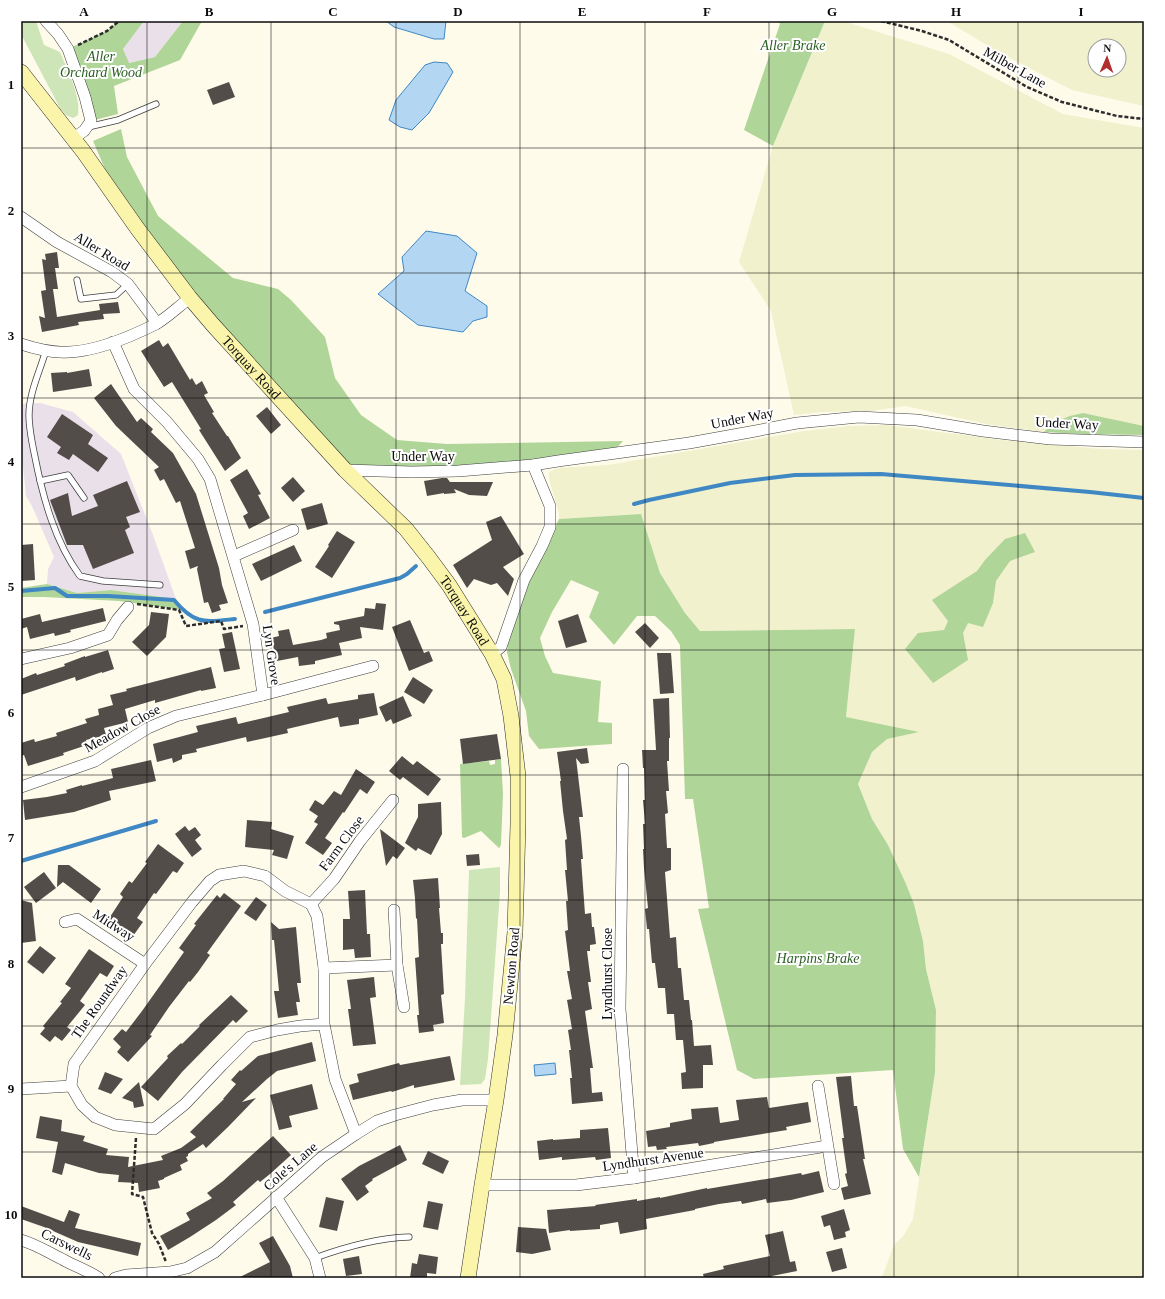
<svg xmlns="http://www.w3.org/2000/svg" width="1165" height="1299" font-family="'Times New Roman',serif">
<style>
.industrial{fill:#e9e0ea}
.farmland{fill:#f2f1cd;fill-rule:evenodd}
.green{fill:#cde5b7}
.forest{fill:#b0d598}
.water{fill:#b3d7f2;stroke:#3f88c4}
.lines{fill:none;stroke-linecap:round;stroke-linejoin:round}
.stream{stroke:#3f88c4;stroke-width:4}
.building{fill:#534d49}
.lane-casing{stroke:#3e3e3e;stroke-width:7}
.street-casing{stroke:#3e3e3e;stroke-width:12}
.secondary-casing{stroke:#2d2d2d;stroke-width:16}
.path{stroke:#2d2d2d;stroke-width:2.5;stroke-dasharray:4 2;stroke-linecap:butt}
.lane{stroke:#fff;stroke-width:5.5}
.street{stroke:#fff;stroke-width:11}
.secondary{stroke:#faf5aa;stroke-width:15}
.grid{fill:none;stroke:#0b0b0b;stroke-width:1;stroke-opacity:0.55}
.labels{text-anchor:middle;stroke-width:4;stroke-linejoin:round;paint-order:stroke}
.park-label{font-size:14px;font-style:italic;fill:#2a5e21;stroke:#fff}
.street-label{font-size:14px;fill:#0b0b0b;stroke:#fff}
.neatline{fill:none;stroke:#0b0b0b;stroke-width:1.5}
.grid-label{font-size:13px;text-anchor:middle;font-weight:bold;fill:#0b0b0b}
</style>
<rect width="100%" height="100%" fill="#fefbeb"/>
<g class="industrial">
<path d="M144 21H183L155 57 128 63 123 49Z"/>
<path d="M40 403 73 412 121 454 153 535 176 599 111 590 77 593 47 584 48 569 54 557 32 506 26 496 21 446V404Z"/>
</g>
<g class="farmland">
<path d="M825 21H843L949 54 1063 114 1144 128V426L1083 413 1054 422 1044 432 991 425 905 406 872 411 821 412 794 415 771 311 739 262 773 146Z"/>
<path d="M947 21H1144V106L1072 90 998 52ZM1095 46H1119V70H1095Z"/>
<path d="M886 425 1001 440 1101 449 1144 450V1278H883L882 1277 894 1245 904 1235 913 1219 935 1073 936 1010 926 969 923 941 914 904 906 884 888 845 872 819 858 784 872 752 887 739 918 732 846 718 855 629 700 631 685 613 660 573 641 514 559 519V513L549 479V472L558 468 608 465 804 431 849 426Z"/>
</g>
<g class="green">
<path d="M21 21H36L44 45 60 52C67 69 81 96 78 115L73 118 66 115 60 108 21 34Z"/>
<path d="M500 867V892L488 1059 485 1079 481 1084 460 1085 465 998 469 870Z"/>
</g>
<g class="forest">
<path d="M119 21H144L123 49 129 63 155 57 183 21H202L180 60 114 86 118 114 91 121 68 49 107 31Z"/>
<path d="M778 21H825L773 146 744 130 780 24Z"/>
<path d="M121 129 127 157 158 216 233 278 278 289 291 300 325 337 335 378 361 415 397 440 447 444 623 441 611 454 533 465 345 470 213 325 105 169 93 141Z"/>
<path d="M1083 413 1144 426V435L1081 434 1044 432 1054 422 1070 416Z"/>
<path d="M641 514 660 573 685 613 700 631 855 629 846 717 919 732 887 739 872 752 858 784 872 819 888 845 906 884 914 904 923 941 926 969 936 1010 935 1073 919 1177 903 1149 893 1070 754 1079 737 1070 698 909 709 908 693 799H685L680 645 671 631 655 616H637L614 645 589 617 599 592 571 580 552 612 540 638 545 656 553 673 601 681 598 722 612 723V744L539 749 529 736 526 711 511 669 507 652 509 636 529 583 559 519Z"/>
<path d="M1025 533 1035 552 1010 561 996 581 993 603 983 627 968 623 963 633 968 660 933 683 905 649 918 633 944 630 948 621 932 600 977 571 985 560 1005 539Z"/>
<path d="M47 584 77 593 111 590 176 599 182 610 119 601 44 597H21V588Z"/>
<path d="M501 759 503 794 501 844 500 847 499 848 481 831 464 838 462 837 460 764 489 761 490 765 495 764V760Z"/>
</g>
<g class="water">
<path d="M386 21H446L444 39H434L394 27Z"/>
<path d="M434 62 447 63 453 72 429 113 412 130 400 127 389 120 396 100 425 65Z"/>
<path d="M426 231 457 236 477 253 465 291 487 306V317L473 321 463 332 418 325 378 294 404 271 402 257Z"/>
<path d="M555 1063 556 1074 535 1076 534 1065Z"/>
</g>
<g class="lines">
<g class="stream">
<path d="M634 504 649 500 730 483 795 475 881 474 1090 492 1144 498"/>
<path d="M21 591 55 588 67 596H108L174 600C195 625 204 622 235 619"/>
<path d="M265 612 400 578 407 574 416 566"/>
<path d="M21 861 156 821"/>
</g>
</g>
<g class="building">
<path d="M229 82 235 97 213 105 207 90Z"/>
<path d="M57 252 59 268H55L58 289H53L57 317 100 310 99 304 118 302 120 313 103 314 104 319 78 322 79 325 42 332 39 316 45 318 41 291 46 290 42 259 46 260 45 254Z"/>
<path d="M159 340 163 347 168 343 190 380 192 378 196 385 202 381 208 393 204 395 214 412 212 413 227 436H228L241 458 225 471 199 430 201 429 172 382 164 387 141 351Z"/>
<path d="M89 369 92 386 53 392 51 373 67 372V373Z"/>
<path d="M111 384 137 422 141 418 153 429 151 432 173 453 196 494 219 568 222 585 228 603 219 605 221 610 212 613 208 602 204 603 197 569 198 566 190 569 185 551 195 548 180 501 176 503 164 479 160 481 154 470 159 467 116 426 94 398Z"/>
<path d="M267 407 281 425 271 434 256 416Z"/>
<path d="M62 414 93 435 88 444 108 458 98 472 73 454 69 460 57 453 61 447 47 437Z"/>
<path d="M247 469 261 494 258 495 270 518 249 529 243 516 248 513 230 480Z"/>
<path d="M293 477 305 491 293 502 281 488Z"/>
<path d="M442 478H447L450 482H493L487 496 469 495 454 489 456 493 444 494V493L427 496 424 481Z"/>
<path d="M127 481 140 512 126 517 130 527 125 530 134 553 93 569 83 545H67L50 500 68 493 72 516 98 506 93 495Z"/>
<path d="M322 503 328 524 307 530 301 509Z"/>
<path d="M501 516 524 554 503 567 514 579 508 596 497 583 491 585 474 579 467 588 453 565 492 540 486 522Z"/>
<path d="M337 531 355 542 332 578 315 567 329 546 328 545Z"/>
<path d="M33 544 35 580 21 581V545Z"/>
<path d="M294 545 302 561 261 581 252 564Z"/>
<path d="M376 603 386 604 383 630 360 627 362 638 339 643 342 655 315 661V664L299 666 298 657 277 661 271 638 279 636 278 631 289 629 293 645 321 640 327 638 326 633 340 630 339 625 334 624V622L364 616 365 608 375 609Z"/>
<path d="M103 608 106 621 70 630 71 632 55 636 54 633 30 639 27 627 21 629V619L40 614 42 622Z"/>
<path d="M151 612 169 614 166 637 147 656 132 642 149 625Z"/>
<path d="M578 614 587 642 566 648 558 621Z"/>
<path d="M410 620 424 653 429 651 433 661 409 671 392 627Z"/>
<path d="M645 623 659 638 650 648 635 632Z"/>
<path d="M232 632 240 669 224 672 219 649 225 648 222 634Z"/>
<path d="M108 650 114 669 102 673V672L76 681 75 677 21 695V679L36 673 37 675 65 666 64 664 85 656V657Z"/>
<path d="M657 653H671L674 693 660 694Z"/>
<path d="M211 667 216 688 201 691V690L155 703V700L125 709 128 722 104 728 106 735 86 740 87 745 63 753 64 755 28 766 24 755 21 756V743L34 739 35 742 57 736 56 733 87 723 85 719 99 715 98 709 113 705 110 695 127 691 126 689Z"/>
<path d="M413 677 433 690 424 704 404 692Z"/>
<path d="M374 693 378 715 359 719V724L340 727 338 717 287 729 288 733 247 742 246 737 196 749 197 752 182 755V759L173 763 172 758 157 762 153 744 198 732 196 726 236 717 238 724 289 712 287 707 326 698 328 704 358 699V695Z"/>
<path d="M403 696 412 716 393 724 391 719 386 722 379 707Z"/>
<path d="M669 698 670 738H669V761H667L669 791H666L668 813 665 814 667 848H671V870L665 872 670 938 676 937 678 968H681L684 1000H689L691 1020H692L694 1046 711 1045 713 1065H703V1088L682 1089 681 1073 686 1072 683 1040H676L674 1014H667L665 988H658L655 963H652L649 929H647L645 909 648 908 644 868 643 849H644L643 824H645L643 800H645L644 768H643L642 750H656L653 699Z"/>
<path d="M497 734 501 759 463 764 460 739Z"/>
<path d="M587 748 589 763 581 764 576 758 583 817H579L581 836 583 859H581L585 914 591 913 592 927H594L596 944 590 945V951H587L591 982H588L592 1009 585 1011 593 1068H590L592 1093 602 1092 603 1101 572 1104 570 1078H572L569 1050H571L568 1030 572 1029 567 1000 572 999 567 971H570L565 931 568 930 566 901H568L565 870H567L565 840 567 839 563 811 560 781H561L557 752Z"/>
<path d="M402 756 413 765 417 761 441 779 428 796 403 777 400 780 389 771Z"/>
<path d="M151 760 156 781 109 791 111 800 74 812 25 820 23 800 47 797 67 793 66 790 82 785V786L113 778 111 769Z"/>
<path d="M356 769 375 782 367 794 360 789 344 813 343 812 325 838 332 843 323 855 305 843 318 824 314 822 318 816 309 810 315 800 323 805 334 791 341 795Z"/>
<path d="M441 802 442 834 431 855 418 848 416 851 405 843 418 817V804Z"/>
<path d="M247 820 272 822 271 829 294 836 287 859 272 855 274 850 245 847Z"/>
<path d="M185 826 189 831 195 827 201 835 195 840 202 849 192 857 175 834Z"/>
<path d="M380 829 405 848 397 859 393 856 386 866Z"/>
<path d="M158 844 184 863 177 873 173 871 156 894 154 893 137 918 143 922 133 936 108 920 123 897 120 894 129 881 132 883 147 863 145 862Z"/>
<path d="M479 854 480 865 467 866 466 855Z"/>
<path d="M58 865H69L101 889 91 903 63 882 57 887Z"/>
<path d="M44 872 56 888 36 903 24 887Z"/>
<path d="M438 878 440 908H439L441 933H443V944H441L444 994 441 995 444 1023 433 1025 434 1031 419 1033 417 1015H419L415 958 419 957 417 918 416 919 415 898 413 880Z"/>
<path d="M365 890 367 934H370L371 957 355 958 354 949 343 950V919H350L348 891Z"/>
<path d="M224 893 241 906 207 953 210 955 198 972 190 982 189 981 169 1007 150 1035 152 1036 128 1062 117 1052 121 1047 113 1039 122 1029 126 1032 142 1011 184 952 179 948 196 925 194 924 217 895 220 898Z"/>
<path d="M256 897 267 905 256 921 244 913Z"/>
<path d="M21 900 32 903 36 941 21 943Z"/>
<path d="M271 922 279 929 296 927 301 983H297L300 1002H296L298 1015 278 1018 274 991H279L274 940H272Z"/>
<path d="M40 946 56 958 43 974 27 962Z"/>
<path d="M89 949 114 966 107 977 100 973 80 1001 85 1005 67 1027 71 1030 62 1041 55 1036 50 1042 40 1034 45 1028 43 1026 62 1003 60 1002 71 988 65 984Z"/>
<path d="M374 977 376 997 370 998 376 1044 353 1046 348 1009H351L347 980Z"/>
<path d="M231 995 248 1011 236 1023 233 1020 182 1072 158 1101 141 1087 168 1058 167 1056 181 1043 182 1044 200 1026 199 1025Z"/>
<path d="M312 1042 316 1061 277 1071 267 1079 242 1102 256 1098 228 1127 206 1148 203 1144 188 1154V1156L186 1157 188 1161 180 1165 182 1170 164 1178V1179L158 1181 160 1188 139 1192 138 1183 118 1182 119 1175 99 1173 65 1163 62 1175 52 1172 58 1142 36 1138 40 1116 62 1120 61 1131 85 1136 83 1141 108 1149 106 1155 129 1157 128 1167 163 1160 161 1156 181 1148 196 1137 190 1132 224 1099H223L236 1084 231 1080 240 1070 241 1071 258 1056Z"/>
<path d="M450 1056 455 1080 414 1088V1085L392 1092 391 1091 353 1100 349 1085 359 1082 357 1074 399 1063 400 1065Z"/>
<path d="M105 1072 123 1079 111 1094 98 1089Z"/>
<path d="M851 1076 854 1106H857L865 1159H863L871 1194 844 1200 841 1188 848 1186 845 1174 847 1173 842 1138H844L836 1077Z"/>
<path d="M139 1082 144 1106 134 1108 133 1102 122 1098Z"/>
<path d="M312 1084 318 1109 289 1116 292 1127 279 1130 270 1095Z"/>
<path d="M767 1097 769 1108 808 1102 811 1122 786 1127 787 1130 714 1142V1143L699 1146 698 1143 666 1147 667 1149 657 1150 656 1146 648 1147 646 1131 670 1127V1123L692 1119 691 1109 718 1107 720 1123 739 1120 736 1100Z"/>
<path d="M608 1128 611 1158 596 1160 595 1157 562 1160V1157L539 1160 537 1141 553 1139V1140L580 1138V1130Z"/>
<path d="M273 1136 291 1155 270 1174 260 1182 258 1180 233 1202 236 1205 216 1220 190 1237 168 1250 160 1236 190 1220 186 1213 212 1198 207 1193 223 1181Z"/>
<path d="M400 1145 407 1160 372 1179 373 1180 365 1186 369 1192 357 1201 341 1179 359 1166Z"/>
<path d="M428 1151 449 1161 443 1174 422 1164Z"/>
<path d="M819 1171 824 1192 791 1200 767 1203 766 1199 742 1204 741 1201 719 1204 695 1209V1210L646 1219 647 1229 620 1234 618 1222 600 1225V1229L570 1231V1230L549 1233 547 1210 596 1206 595 1205 637 1199V1201L660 1197V1198L707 1188V1189L801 1173 802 1175Z"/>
<path d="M326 1197 344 1201 337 1231 319 1227Z"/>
<path d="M428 1201 443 1204 438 1230 423 1227Z"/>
<path d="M21 1206 64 1222 69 1210 80 1214 75 1228 141 1243 138 1256 78 1242 44 1227 21 1219Z"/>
<path d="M844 1209 850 1230 845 1232 846 1237 834 1240 830 1225 824 1227 821 1216Z"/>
<path d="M518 1227 546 1229 551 1250 532 1254 516 1252Z"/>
<path d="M783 1231 790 1262 795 1261 797 1271 772 1276V1278H704L703 1274 724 1269 723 1266 770 1256 765 1235Z"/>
<path d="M273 1236 290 1266 293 1278H238L270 1262 259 1243Z"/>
<path d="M842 1248 847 1268 832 1272 826 1252Z"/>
<path d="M419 1254 438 1257 436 1274 427 1273V1278H410L412 1263 417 1264Z"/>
<path d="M359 1256 362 1274 346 1276 343 1259Z"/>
</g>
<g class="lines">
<defs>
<g id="lane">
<path d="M88 127 118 120 156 104"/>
<path d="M77 280 81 299 116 295 128 284"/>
<path d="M46 350C40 371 29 393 29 415 29 429 32 443 35 457 43 498 55 542 80 576L103 581 160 585"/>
<path d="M40 481 68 475 84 498"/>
<path d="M315 1258C345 1247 377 1238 409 1237"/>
</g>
<g id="street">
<path d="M46 21 58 34 68 49 85 97 91 121 84 131 73 138"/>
<path d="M21 217 57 242 112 272 128 284 157 323"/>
<path d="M113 342 134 389 167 422 198 459 210 479 253 624 263 695 373 666"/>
<path d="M21 344C36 349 53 353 69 352 96 351 132 336 156 324 168 317 179 306 190 298"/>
<path d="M345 470 412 472 458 471 533 465 558 461 689 443 750 432 797 423 859 417 917 420 983 431 1050 439 1144 442"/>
<path d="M234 556 293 530"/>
<path d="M492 654 501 647 524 580 542 546 550 527V506L533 465"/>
<path d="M21 659 70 648 108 635 117 620 128 607"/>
<path d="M623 769 620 1009 634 1178"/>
<path d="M21 787 95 761 148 728 176 716 263 695"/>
<path d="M311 904 334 879 360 841 393 800"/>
<path d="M394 910 397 965 404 1007"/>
<path d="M65 922 77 919 145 964"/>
<path d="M324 968 397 965"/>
<path d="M324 1024V968L317 916 311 904 285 891 265 876 244 871 219 875 210 881 192 902 145 964 74 1064 71 1086 82 1105 95 1117 115 1125 154 1129 185 1104 222 1065 250 1037 277 1030 300 1026 324 1024 335 1079 356 1134"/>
<path d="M818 1086 834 1184"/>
<path d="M21 1089 71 1086"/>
<path d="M482 1185H576L634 1178 827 1146"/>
<path d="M276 1197 315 1258 320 1278"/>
<path d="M21 1240C35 1244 48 1252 62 1259 74 1266 87 1270 99 1278"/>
<path d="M115 1278 126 1275 170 1272 187 1268 215 1252 322 1157 356 1134 377 1121 395 1115 433 1105 462 1100H496"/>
</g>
<g id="secondary">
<path id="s1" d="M21 72 83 151 137 228 190 298 213 325 345 470 406 529 429 558 449 585 469 617 492 654 504 679 511 716 518 776V824L515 932 505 1035 496 1100 482 1185 468 1278"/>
</g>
</defs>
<use href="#lane" class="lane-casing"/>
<use href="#street" class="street-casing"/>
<use href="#secondary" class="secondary-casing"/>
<g class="path">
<path d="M881 21 922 31 949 40 1027 87 1062 102 1117 116 1144 119"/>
<path d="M78 45 107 31 119 21"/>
<path d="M137 604 179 610 186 626 221 621 224 629 243 626"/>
<path d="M136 1138 132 1194 143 1197 152 1233 159 1244 166 1262"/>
</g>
<use href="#lane" class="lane"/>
<use href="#street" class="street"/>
<use href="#secondary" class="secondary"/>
</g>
<path class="grid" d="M147 21V1278M271 21V1278M396 21V1278M520 21V1278M645 21V1278M769 21V1278M894 21V1278M1018 21V1278M21 148H1144M21 273H1144M21 398H1144M21 524H1144M21 650H1144M21 775H1144M21 900H1144M21 1026H1144M21 1152H1144"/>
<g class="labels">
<g class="park-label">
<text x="793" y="50">Aller Brake</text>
<text x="101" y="61">Aller<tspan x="101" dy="16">Orchard Wood</tspan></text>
<text x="818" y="963">Harpins Brake</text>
</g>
<g class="street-label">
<text transform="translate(1015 67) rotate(29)" y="5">Milber Lane</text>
<text transform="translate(102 251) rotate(31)" y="5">Aller Road</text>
<text dy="5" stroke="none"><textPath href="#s1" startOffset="375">Torquay Road</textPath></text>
<text transform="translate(742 418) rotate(-11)" y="5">Under Way</text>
<text transform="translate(1067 423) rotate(3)" y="5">Under Way</text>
<text x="423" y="461">Under Way</text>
<text dy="5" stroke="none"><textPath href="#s1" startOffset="699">Torquay Road</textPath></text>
<text transform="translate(272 655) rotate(82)" y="5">Lyn Grove</text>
<text transform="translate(122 728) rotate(-29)" y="5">Meadow Close</text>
<text transform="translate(341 843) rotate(-53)" y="5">Farm Close</text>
<text transform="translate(114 925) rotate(33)" y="5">Midway</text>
<text transform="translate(511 966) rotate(-85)" y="5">Newton Road</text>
<text transform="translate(607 974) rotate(-90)" y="5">Lyndhurst Close</text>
<text transform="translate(99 1002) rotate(-55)" y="5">The Roundway</text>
<text transform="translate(653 1159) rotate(-8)" y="5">Lyndhurst Avenue</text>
<text transform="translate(290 1166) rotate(-41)" y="5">Cole's Lane</text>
<text transform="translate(67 1244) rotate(26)" y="5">Carswells</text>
</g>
</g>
<rect width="1165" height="1299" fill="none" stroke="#ffffff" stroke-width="44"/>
<g transform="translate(1107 58) rotate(2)"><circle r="19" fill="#ffffff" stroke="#9d9d9d"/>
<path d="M0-3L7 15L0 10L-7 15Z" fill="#b22e2d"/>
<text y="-6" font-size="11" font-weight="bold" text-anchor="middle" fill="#0b0b0b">N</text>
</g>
<rect x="22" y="22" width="1121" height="1255" class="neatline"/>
<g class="grid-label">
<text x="84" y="16">A</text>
<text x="209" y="16">B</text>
<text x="333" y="16">C</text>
<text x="458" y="16">D</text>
<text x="582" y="16">E</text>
<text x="707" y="16">F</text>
<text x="832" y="16">G</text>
<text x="956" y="16">H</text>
<text x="1081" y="16">I</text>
<text x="11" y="89">1</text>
<text x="11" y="215">2</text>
<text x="11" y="340">3</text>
<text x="11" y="466">4</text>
<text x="11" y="591">5</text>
<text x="11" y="717">6</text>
<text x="11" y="842">7</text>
<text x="11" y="968">8</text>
<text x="11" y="1093">9</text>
<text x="11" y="1219">10</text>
</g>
</svg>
